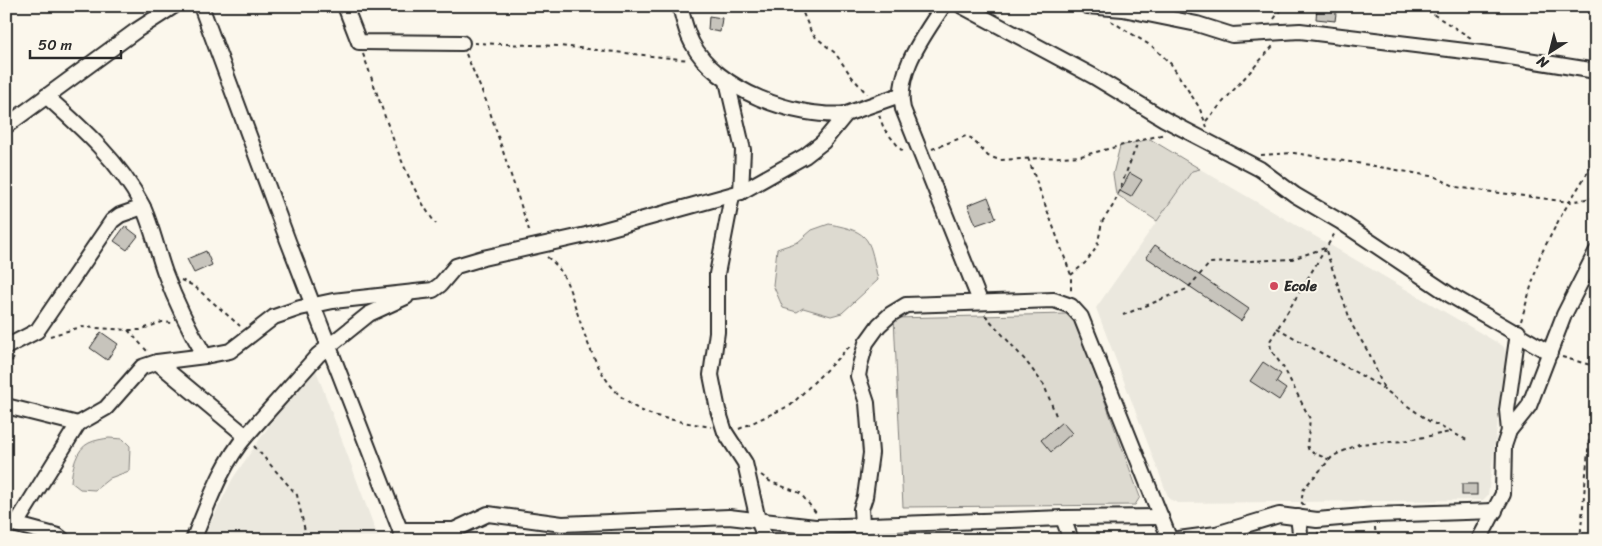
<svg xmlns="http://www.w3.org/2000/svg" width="1602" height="546" font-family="Sriracha,sans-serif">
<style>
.built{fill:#ebe8de}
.green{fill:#dddad0;stroke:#84827e}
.building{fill:#c7c4bc;stroke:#2b2b2b}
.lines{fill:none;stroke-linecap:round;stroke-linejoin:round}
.street-casing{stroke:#2b2b2b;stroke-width:18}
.path{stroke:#2b2b2b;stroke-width:2;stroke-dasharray:4 4;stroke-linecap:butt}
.street{stroke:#fbf7ec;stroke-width:14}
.poi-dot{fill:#d1495b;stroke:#fbf7ec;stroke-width:2}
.labels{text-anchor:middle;stroke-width:4;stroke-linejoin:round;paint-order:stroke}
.poi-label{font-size:14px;font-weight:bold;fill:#2b2b2b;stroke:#fbf7ec;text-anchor:start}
</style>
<rect width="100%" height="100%" fill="#fbf7ec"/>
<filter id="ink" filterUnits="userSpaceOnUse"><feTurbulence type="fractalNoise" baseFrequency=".02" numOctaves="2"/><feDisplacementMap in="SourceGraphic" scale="10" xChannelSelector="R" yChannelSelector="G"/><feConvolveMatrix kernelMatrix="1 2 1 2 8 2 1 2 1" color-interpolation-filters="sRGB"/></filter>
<g filter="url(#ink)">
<g class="built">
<path d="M1200 169 1503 346 1507 354 1488 495 1483 500 1178 503 1169 499 1096 308 1192 171Z"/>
<path d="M313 362 379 540H202L233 478Z"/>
</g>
<g class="green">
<path d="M1150 139 1200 169 1192 171 1157 221 1116 194 1113 174 1120 146Z"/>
<path d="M829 224C873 232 869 240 878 280L842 313 831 316 803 308 797 312 783 308 773 285 777 249 798 242 812 230Z"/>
<path d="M1066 314 1075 320 1140 497 1135 505 903 507 894 318Z"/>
<path d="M109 438 123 439 130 446 129 471 110 478 95 490 80 489 71 482C72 469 76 449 89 443 95 440 103 439 109 438Z"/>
</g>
<g class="building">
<path d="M1317 6H1337L1335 21 1316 19Z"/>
<path d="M709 16 722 18 720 32 708 30Z"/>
<path d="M1130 173 1142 180 1131 197 1120 191Z"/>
<path d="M988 197 996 218 976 225 968 205Z"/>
<path d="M125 226 138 236 127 250 114 241Z"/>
<path d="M1155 245 1249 309 1241 321 1146 257Z"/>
<path d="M206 251 212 265 194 273 187 259Z"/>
<path d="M101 332 118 344 107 360 90 348Z"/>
<path d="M1263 362 1281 374 1276 382 1286 389 1279 400 1250 381Z"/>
<path d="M1062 422 1072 433 1051 452 1041 440Z"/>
<rect x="1462" y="484" width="15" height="11"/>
</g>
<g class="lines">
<defs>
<g id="street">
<path d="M201 6 288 241 404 540"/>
<path d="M345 6 359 42 462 43"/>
<path d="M680 6C683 18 686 32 692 43 716 90 796 119 846 114"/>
<path d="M943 6C924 36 895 72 903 109L980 301"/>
<path d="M962 6 1093 76 1164 119 1260 169 1295 195 1341 222 1450 295 1550 353"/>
<path d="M1087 6 1123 9 1197 24 1232 35 1300 31 1498 55 1596 71"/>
<path d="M727 81 743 150 741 192"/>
<path d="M46 96C82 128 120 162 142 205 152 226 157 251 165 273 176 303 189 329 205 356L230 351 274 317 300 308 333 301 433 290 440 285 456 266 483 258 586 235 741 192 805 156 823 142 846 114 900 95"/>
<path d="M6 126 137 30 174 6"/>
<path d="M732 196 717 274V332L711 375 718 410 725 432 745 463 758 520 766 540"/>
<path d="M6 347 37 331 112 221 120 215 143 207"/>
<path d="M157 362 246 436"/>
<path d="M6 406 78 424"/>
<path d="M1509 431 1507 410 1518 332"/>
<path d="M1298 517 1301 540"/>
<path d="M1063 518 1071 540"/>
<path d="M6 522 58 536 63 540"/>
<path d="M16 524 78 424 106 408 142 367 157 362 205 356"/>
<path d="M400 530H454L488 514 562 524 729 517 815 527 1063 518 1161 517"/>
<path d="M193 540C208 505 221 465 246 436L318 355 369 314 406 297"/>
<path d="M863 540 861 509 865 497 871 453 867 403 858 376 860 365 866 343 879 325 891 314 906 305 1054 300 1071 306 1081 317 1170 540"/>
<path d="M1171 540 1216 534 1279 515 1317 520 1375 515 1495 511"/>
<path d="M1479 540 1503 494 1504 446 1509 431 1529 406 1564 315 1596 252"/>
</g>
</defs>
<use href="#street" class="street-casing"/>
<g class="path">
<path d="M800 6 812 34 835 53 852 77 867 94"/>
<path d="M1420 6 1471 38"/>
<path d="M1274 19 1283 6"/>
<path d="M1111 21 1153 47 1171 64 1199 107 1207 127"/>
<path d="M474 43 560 46 689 60"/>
<path d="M363 54C383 108 402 178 436 224"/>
<path d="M466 54 487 103 530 233"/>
<path d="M879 115 884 129 903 152H906"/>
<path d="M1206 121 1273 46"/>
<path d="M932 149 966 136 971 138 988 156 1000 160 1081 156 1165 134"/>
<path d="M1261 155 1294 153 1369 165 1436 177 1456 187 1485 191 1570 202 1596 197"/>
<path d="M1028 158 1071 275V291"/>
<path d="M547 257C565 270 569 288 576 309 589 349 604 396 647 413 667 420 690 423 711 427"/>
<path d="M1071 275 1085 263 1097 247 1102 222 1114 204 1138 142"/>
<path d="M181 280 194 286 240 326"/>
<path d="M985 315 1025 360 1044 385 1057 418"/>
<path d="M1123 315 1187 289 1210 263 1292 259 1325 248 1352 325 1370 355 1384 389"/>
<path d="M1521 321 1540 256 1562 214 1596 159"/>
<path d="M1277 328 1378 385 1429 421 1467 440"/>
<path d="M128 330 147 351"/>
<path d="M50 336 81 327 128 330H140L162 322 172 323"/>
<path d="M1562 357 1594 366"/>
<path d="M6 367 14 358"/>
<path d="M739 429 791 405 851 345"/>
<path d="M254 446 297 495 307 540"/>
<path d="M1330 460 1309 451 1307 445 1310 419 1285 370 1271 350 1270 341 1335 233"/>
<path d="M761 475 771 482 800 493 817 514"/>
<path d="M1304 505 1301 502 1304 488 1333 456 1359 444 1403 441 1450 432"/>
<path d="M1375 527 1376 540"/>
<path d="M1318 532V540"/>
<path d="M1580 540 1596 362"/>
</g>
<use href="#street" class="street"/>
</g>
</g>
<circle class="poi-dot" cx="1274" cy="286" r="5"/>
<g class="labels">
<g class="poi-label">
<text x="1284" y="291">Ecole</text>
</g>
</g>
<rect width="1602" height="546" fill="none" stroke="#fbf7ec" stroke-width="25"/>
<rect x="12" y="12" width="1577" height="521" fill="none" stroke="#2b2b2b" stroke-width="2" filter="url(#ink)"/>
<g transform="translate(1550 52) rotate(216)" stroke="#fbf7ec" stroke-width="4" paint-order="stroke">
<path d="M0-4L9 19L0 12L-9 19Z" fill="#2b2b2b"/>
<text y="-8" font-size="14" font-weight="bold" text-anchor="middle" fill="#2b2b2b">N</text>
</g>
<path d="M30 50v8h91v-8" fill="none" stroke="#2b2b2b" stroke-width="2.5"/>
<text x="38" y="50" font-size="15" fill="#2b2b2b" stroke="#fbf7ec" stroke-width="4" paint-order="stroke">50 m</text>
</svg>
